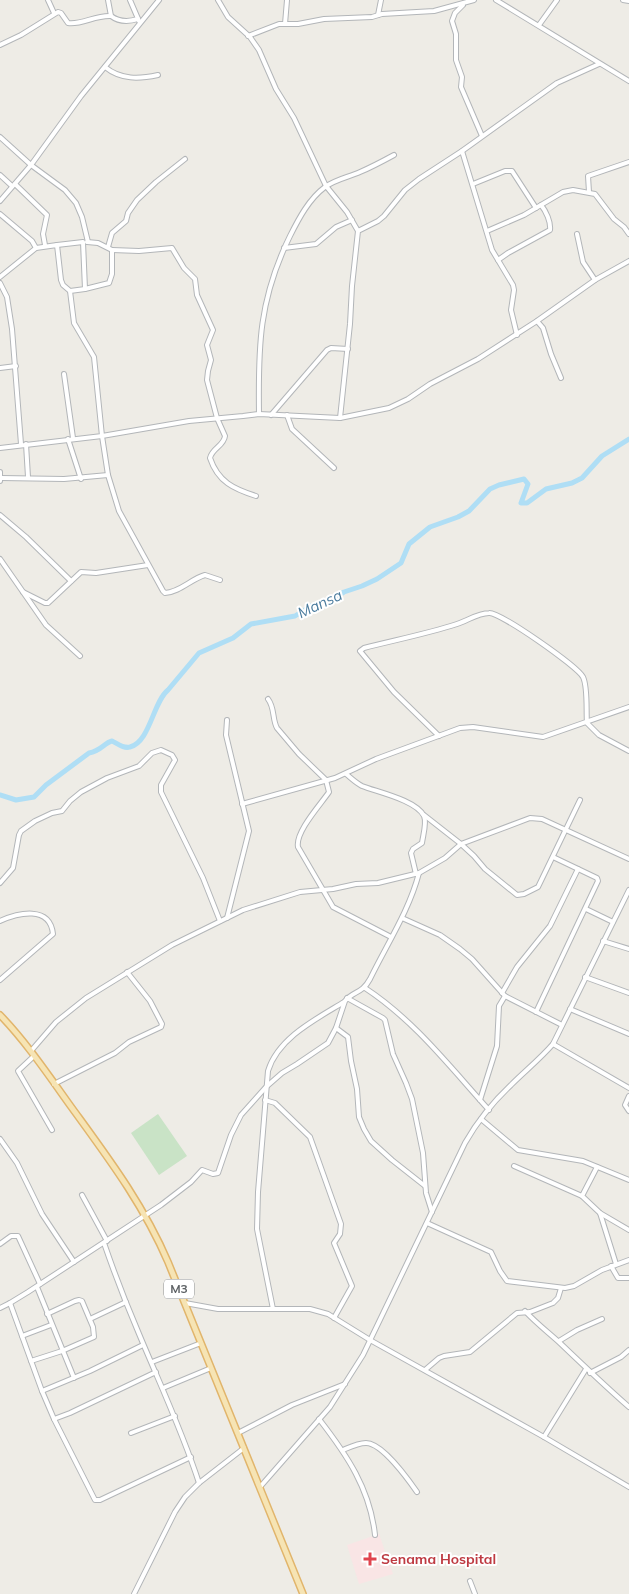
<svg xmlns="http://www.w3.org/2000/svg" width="629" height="1594" font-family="Mulish,sans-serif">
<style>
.medical{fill:#f9e5e5}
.green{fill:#c9e3c6}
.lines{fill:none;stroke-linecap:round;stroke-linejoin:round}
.river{stroke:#afdef5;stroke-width:5}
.minor-casing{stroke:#b3b6b9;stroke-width:6}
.major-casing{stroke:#e1b56c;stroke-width:8}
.minor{stroke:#fff;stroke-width:4}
.major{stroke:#f6e4b4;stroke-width:5}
.health-dot{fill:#e0444e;stroke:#fff;stroke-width:2}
.labels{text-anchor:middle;stroke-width:4;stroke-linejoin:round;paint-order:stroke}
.shield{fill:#fff;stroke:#8e9193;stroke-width:1}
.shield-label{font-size:12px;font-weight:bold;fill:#5e6265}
.health-label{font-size:14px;font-weight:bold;fill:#be3a42;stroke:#fff;text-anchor:start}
.water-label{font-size:15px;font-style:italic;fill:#4a7b9d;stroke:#fff}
</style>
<rect width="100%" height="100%" fill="#eeece6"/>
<path class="medical" d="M379 1534 393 1574 359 1584 347 1545Z"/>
<path class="green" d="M158 1114 187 1156 159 1175 131 1133Z"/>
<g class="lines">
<path class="river" d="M0 795 16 800 34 797 46 785 89 753C101 751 104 743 112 741 118 744 124 749 130 747 150 742 153 702 168 690L199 653 233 638 251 624 295 616 311 606 329 601 344 592 362 586 377 579 401 563 409 544 430 527 458 517 469 511 490 489 499 485 524 479 528 484 521 503H527L546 489 572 483 582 478 602 456 629 439"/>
<defs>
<g id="minor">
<path d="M48 0 54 13"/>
<path d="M108 0 111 16C119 22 128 22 138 19"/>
<path d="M130 0 139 21"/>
<path d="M218 0 228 17 250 37 259 50 276 89 294 118 326 186 347 212 358 231"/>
<path d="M496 0 629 81"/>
<path d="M623 0 629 1"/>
<path d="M463 5 455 13 452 21 456 34V60L462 77 461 87 482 136"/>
<path d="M378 15 381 0"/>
<path d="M285 24 287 0"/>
<path d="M539 25 557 0"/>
<path d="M248 36 279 24H298L324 19 372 17 382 14 434 11 474 0"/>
<path d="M0 45 21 35 58 12 61 13 68 23C82 25 95 15 111 16"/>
<path d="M105 67C121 80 139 79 158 75"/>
<path d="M0 137 31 165 65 190 76 203 82 217 88 242"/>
<path d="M462 151 492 250 513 285 514 290 511 310 517 335"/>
<path d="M0 175 12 186"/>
<path d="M15 184 47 215 43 234 45 245"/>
<path d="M473 184 505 171H512L536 208"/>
<path d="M589 192 588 176 629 162"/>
<path d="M0 201 31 165 81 96 159 0"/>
<path d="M0 214 32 241 36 248"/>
<path d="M487 231 524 215 563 192 573 190 595 194 614 219 624 227 629 234"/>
<path d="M577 234 583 262 595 280"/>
<path d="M57 245 83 242 85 289 70 291"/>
<path d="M108 247 112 233 126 221 128 213 137 200 156 182 185 159"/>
<path d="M284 248 316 244 336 227 352 220"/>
<path d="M112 250 139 251 172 248 184 268 195 279 197 295 213 330 207 345 211 360 208 371 207 380 217 418 225 436C224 446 212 448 210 458 218 482 234 489 256 496"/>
<path d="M498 260 508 253 550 230C551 222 546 211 541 205"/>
<path d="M0 277 36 248 57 245 61 280 63 285 70 291 74 323 94 357 102 436 0 448"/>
<path d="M0 283 7 297 12 329 21 444"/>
<path d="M85 289 109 283 112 274V250L98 243 87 242"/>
<path d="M537 321 543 328 551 354 561 378"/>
<path d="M0 368 16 366"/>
<path d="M64 374 73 438"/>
<path d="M259 414C258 346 259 299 290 236 299 218 309 199 325 187 336 179 349 177 360 172 372 167 383 161 394 155"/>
<path d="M271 415 327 350 331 348 348 349"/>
<path d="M287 415 292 429 334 468"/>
<path d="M340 418 350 324 352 286 358 231 378 221 384 216 405 190 419 179 462 151 557 83 599 64"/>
<path d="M68 439 81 479"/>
<path d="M26 444 28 477"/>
<path d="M0 472V481"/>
<path d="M1 478 64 479 108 475"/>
<path d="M0 515 26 537 71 581"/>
<path d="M0 559 46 625 80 656"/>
<path d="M220 580 205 575C191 579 180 592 165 593L163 591 119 511 108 475 102 436 189 421 243 416 259 414 340 418 389 408 408 399 430 384 478 359 537 321 595 280 629 261"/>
<path d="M23 592 45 603H48L81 572 96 573 148 565"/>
<path d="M268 699C275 708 272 719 277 728L299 754 326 780 329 792C321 804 295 832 298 847L333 907 391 937"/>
<path d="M439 736 394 692 360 651 364 648C395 640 426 634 457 624 467 621 478 613 489 613 500 612 577 666 583 677 588 687 586 711 587 723L599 735 629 751"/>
<path d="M346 774C351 778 356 783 362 786 377 792 416 800 424 816 427 823 423 835 422 843L413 849 411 853 416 874"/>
<path d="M242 804 335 778 376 759 460 728 473 727 543 737 629 707"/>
<path d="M424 815 461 844 474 856 485 869 517 895 524 894 538 887 580 800"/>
<path d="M0 883 13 868 19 835 21 831 35 821 52 813 62 811 70 801 81 792 107 778 139 766 152 753 161 750 172 755 175 760 161 785V792L203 878 220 921"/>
<path d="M586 909 613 922"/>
<path d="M227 918 249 831 226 735 227 720"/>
<path d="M402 918 440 935 460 949 472 959 505 996 562 1025"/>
<path d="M0 921C18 913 50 905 53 934L0 980"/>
<path d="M603 941 629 949"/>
<path d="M585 977 629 993"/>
<path d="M365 988C414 1020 450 1067 489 1110"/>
<path d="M502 993 517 967 550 926 578 869"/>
<path d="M347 998 383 1018 385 1020 393 1054 406 1083 412 1099 423 1153 426 1193 432 1212"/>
<path d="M570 1009 629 1034"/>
<path d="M536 1012 598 881 597 878 553 857"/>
<path d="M336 1028 348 1037 351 1061 357 1089 359 1117 364 1129 371 1141 392 1160 425 1186"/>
<path d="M553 1044 629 1088"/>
<path d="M31 1051 56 1022 86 998 172 945 243 910 300 892 333 889 356 884 378 883 419 873 445 858 461 844 530 818 542 819 629 859"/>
<path d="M34 1056 18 1071 52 1130"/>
<path d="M54 1084 115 1053 129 1042 161 1027 162 1024 150 1001 127 972"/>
<path d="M629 1096 625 1105 629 1111"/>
<path d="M265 1100 275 1103 310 1137 341 1224 340 1234 334 1243 352 1286 334 1318"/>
<path d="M480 1100 497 1046 499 1006 505 996"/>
<path d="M481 1119 518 1150 583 1161 629 1180"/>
<path d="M0 1139 17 1163 42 1214 74 1262"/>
<path d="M514 1166 582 1196"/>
<path d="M597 1167 582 1196 600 1213 629 1230"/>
<path d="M82 1195 107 1241"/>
<path d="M600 1213 616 1264"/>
<path d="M427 1223 491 1252 500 1271 507 1281 565 1288 574 1286 602 1270 629 1260"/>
<path d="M104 1243C114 1272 125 1301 137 1329 158 1380 182 1430 199 1483"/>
<path d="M0 1244 11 1236H18L40 1284"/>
<path d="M611 1266 618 1278H629"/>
<path d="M37 1287 74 1378"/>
<path d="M10 1303 42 1391 54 1419 95 1500H100L191 1457"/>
<path d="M185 1303 218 1309H310L328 1314 370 1340 544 1437 629 1487"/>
<path d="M0 1308 10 1303 28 1292 161 1205 191 1182 202 1170 213 1174 218 1173 231 1135 241 1115 266 1087 282 1073 297 1064 328 1043 336 1028 345 1001C353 991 362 994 370 979 387 944 409 911 419 873"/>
<path d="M273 1309 257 1229 258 1192 268 1071C278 1038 316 1019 344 1002"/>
<path d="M525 1311C536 1323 548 1332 560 1343 583 1365 605 1386 629 1407"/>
<path d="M90 1319 126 1302"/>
<path d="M22 1336 51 1325"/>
<path d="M559 1341 577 1330 602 1319"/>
<path d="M31 1361 62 1351 94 1337 93 1327 82 1301 79 1300 75 1301 47 1314"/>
<path d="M152 1362 201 1343"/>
<path d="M425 1370 439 1358 444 1356 470 1352 517 1313 530 1312 553 1303 558 1298 561 1288"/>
<path d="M590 1373 621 1357 629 1350"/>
<path d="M163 1388 211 1368"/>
<path d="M42 1391 90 1371 143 1345"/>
<path d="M54 1419 70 1413 156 1372"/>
<path d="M319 1419C347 1455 370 1489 375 1535"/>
<path d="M131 1433 175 1416"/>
<path d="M238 1433 292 1405 345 1384"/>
<path d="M544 1437 586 1369"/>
<path d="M343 1450C350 1447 358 1443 366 1443 382 1443 408 1479 417 1492"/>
<path d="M260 1487 330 1407 363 1355 465 1143C477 1122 493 1102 511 1085 525 1071 540 1059 553 1044L629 890"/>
<path d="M470 1581 475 1594"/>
<path d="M134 1594 175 1512 185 1497 199 1483 244 1448"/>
</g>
<path id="major" d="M0 1015C27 1043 49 1076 72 1108 109 1159 143 1204 168 1262L303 1594"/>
</defs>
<use href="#minor" class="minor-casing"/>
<use href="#major" class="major-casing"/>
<use href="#minor" class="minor"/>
<use href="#major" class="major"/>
</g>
<path class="health-dot" d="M367.5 1551.5h5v5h5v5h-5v5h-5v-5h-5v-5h5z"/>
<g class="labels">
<rect class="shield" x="164" y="1279.5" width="30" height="19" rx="4"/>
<g class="shield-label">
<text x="179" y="1293">M3</text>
</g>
<g class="health-label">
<text x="381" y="1564">Senama Hospital</text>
</g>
<g class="water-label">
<text transform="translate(320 604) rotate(-25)" y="5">Mansa</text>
</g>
</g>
</svg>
